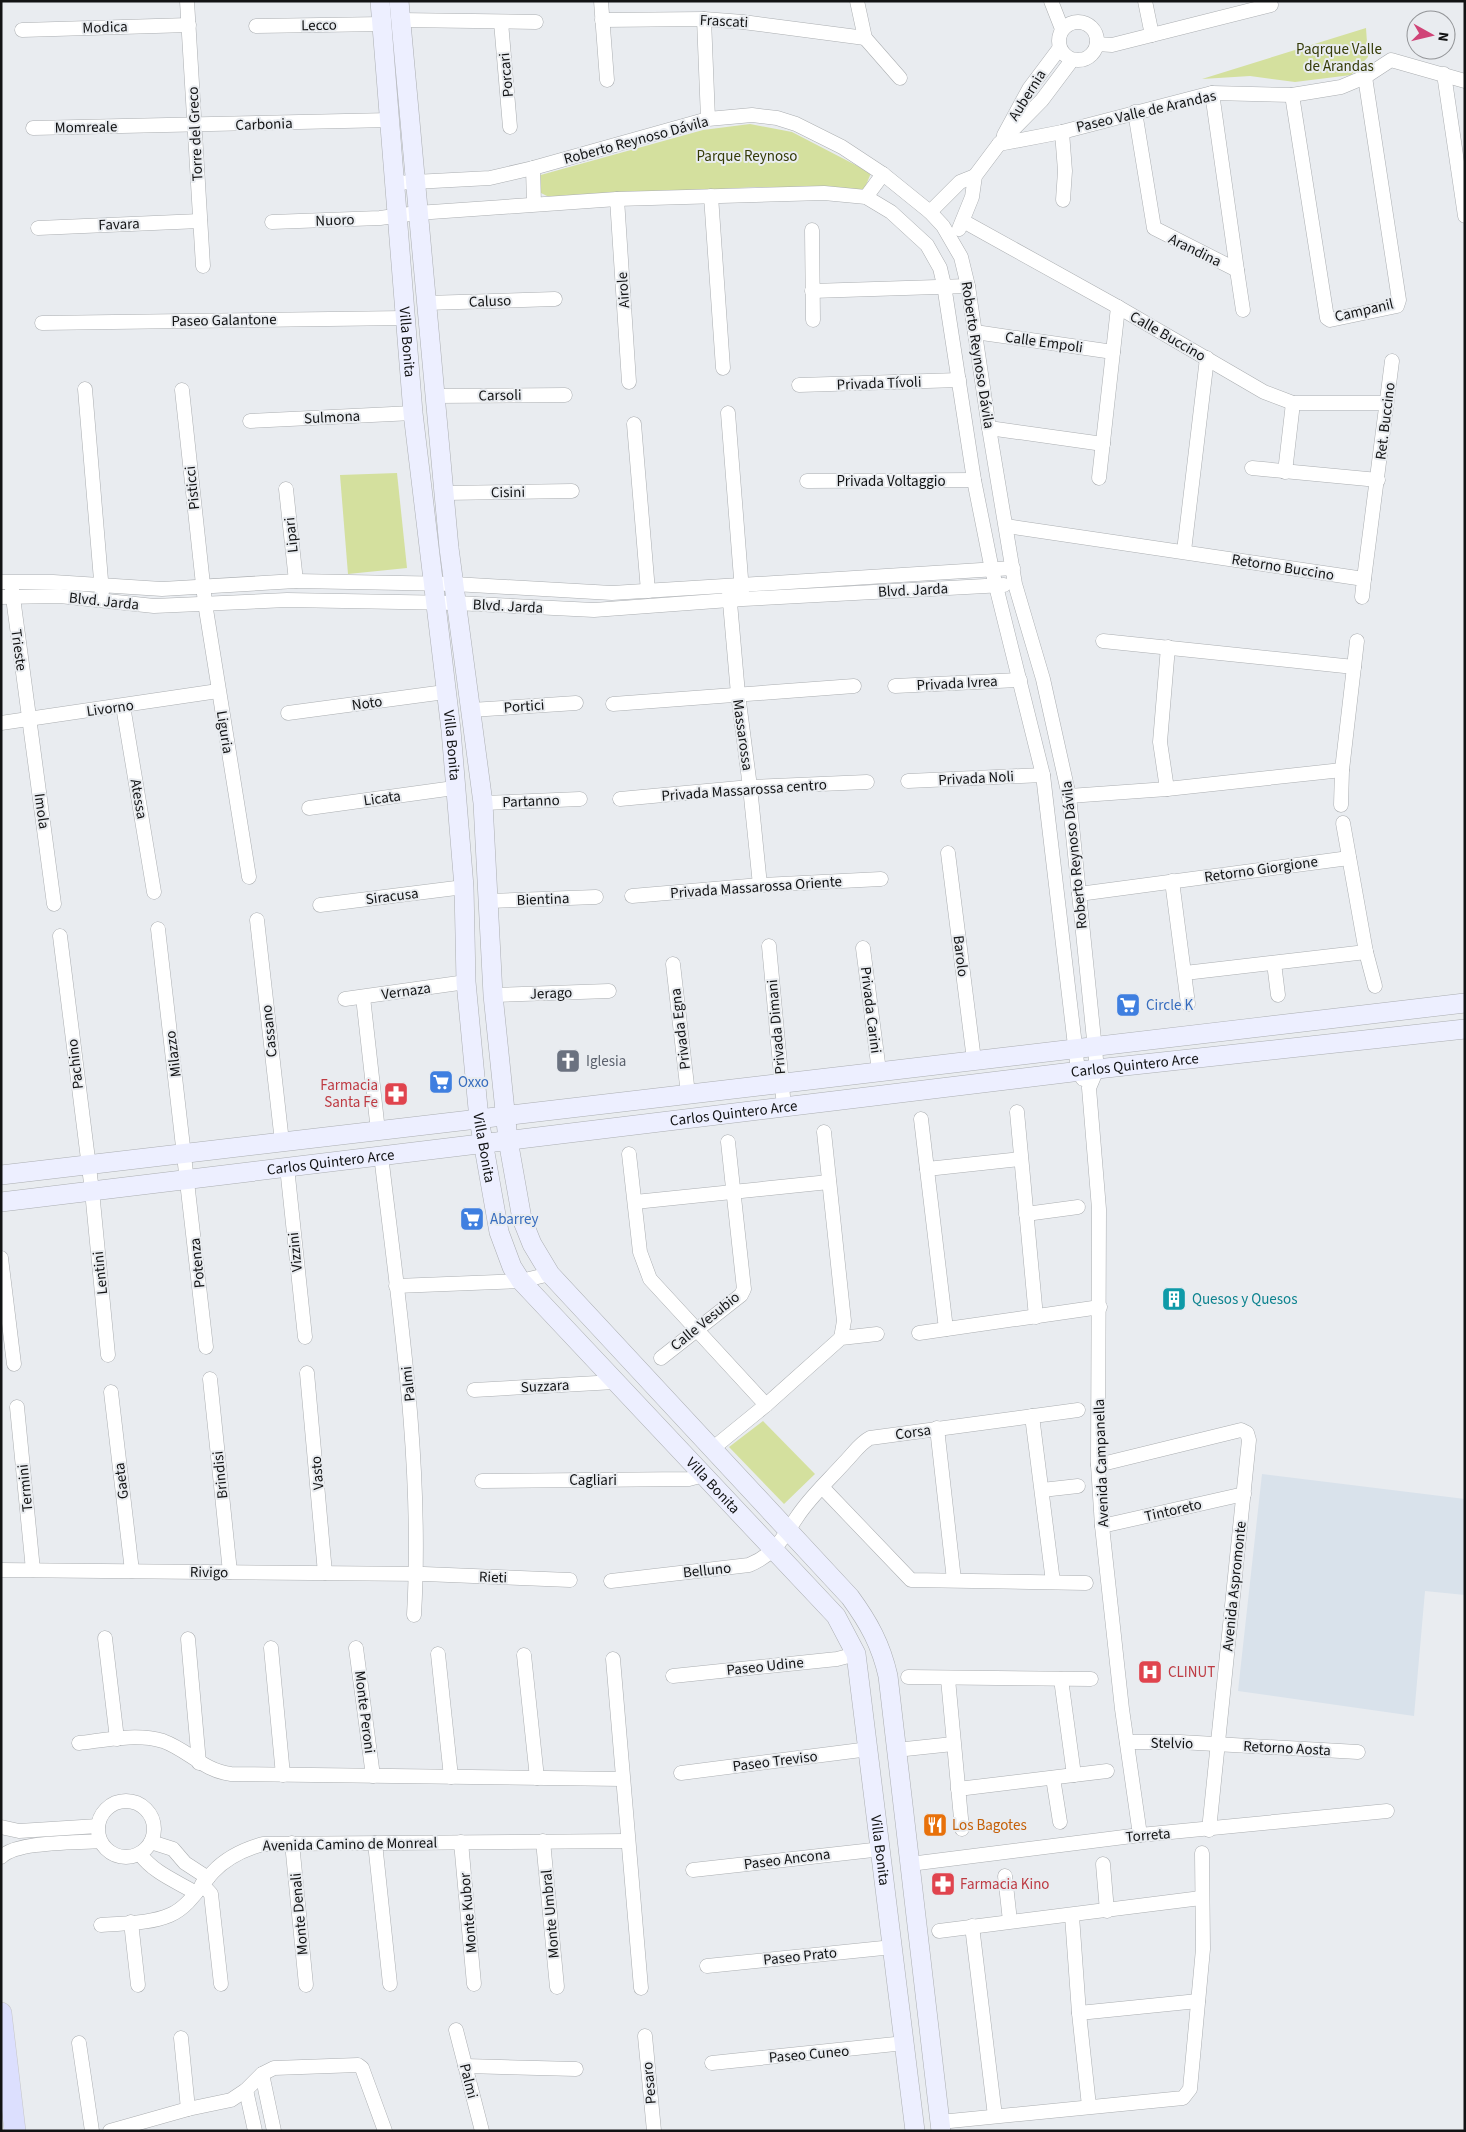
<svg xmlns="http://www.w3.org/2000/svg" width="1466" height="2132" font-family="'Source Sans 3',sans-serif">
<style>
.built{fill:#d9e2eb}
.green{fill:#d4e09e}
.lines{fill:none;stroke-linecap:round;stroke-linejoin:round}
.street-casing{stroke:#abaeb1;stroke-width:15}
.secondary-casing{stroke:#abaeb1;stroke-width:20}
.primary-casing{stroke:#c6c6c7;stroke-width:22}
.street{stroke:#fff;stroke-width:14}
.secondary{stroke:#edefff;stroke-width:19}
.primary{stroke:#dcdffe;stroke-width:21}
.labels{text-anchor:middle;stroke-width:4;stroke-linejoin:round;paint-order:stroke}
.street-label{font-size:15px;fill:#121314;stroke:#e9ecf0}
.park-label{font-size:15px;fill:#353b07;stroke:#e9ecf0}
.shop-label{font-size:15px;fill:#366cbe;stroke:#e9ecf0;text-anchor:start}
.worship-label{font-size:15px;fill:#5b616d;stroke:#e9ecf0;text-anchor:start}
.health-label{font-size:15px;fill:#be3a42;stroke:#e9ecf0;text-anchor:start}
.culture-label{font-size:15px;fill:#0d838f;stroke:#e9ecf0;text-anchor:start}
.food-label{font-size:15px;fill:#c56008;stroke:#e9ecf0;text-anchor:start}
</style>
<rect width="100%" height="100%" fill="#e9ecf0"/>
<path class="built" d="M1262 1474 1465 1499V1595L1425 1591 1414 1716 1238 1691Z"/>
<g class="green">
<path d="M1366 28 1368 57 1351 75 1295 82 1250 76 1202 79Z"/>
<path d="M750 124 792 132 871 173 864 190 754 187 555 200 541 193 537 176 703 130Z"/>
<path d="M397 473 407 568 348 574 340 475Z"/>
<path d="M763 1421 815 1474 784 1504 729 1447Z"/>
</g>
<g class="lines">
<defs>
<g id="street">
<path d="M187 1 203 266"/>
<path d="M601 1 607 80"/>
<path d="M857 1 865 38 900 78"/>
<path d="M1051 1 1062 29"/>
<path d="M1145 1 1152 35"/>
<path d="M704 19 708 119"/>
<path d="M400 20 536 22"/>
<path d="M602 20 704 19 743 22 865 38"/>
<circle cx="1078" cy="41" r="19"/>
<path d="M501 22 510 127"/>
<path d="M256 26 383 24"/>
<path d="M22 30 189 25"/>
<path d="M1097 44 1112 45 1271 5"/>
<path d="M1444 74 1465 216"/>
<path d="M1292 95 1327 318 1330 320 1397 306 1399 300 1365 77"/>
<path d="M1135 112 1154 228 1237 270 1212 93"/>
<path d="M33 128 390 120"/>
<path d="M1062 132 1065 171 1063 200"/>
<path d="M1004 135 1029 89 1059 49"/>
<path d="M999 144 1062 132 1212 93 1292 95 1341 87 1365 77 1391 60 1465 81"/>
<path d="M533 168 534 204"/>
<path d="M395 183 490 178 533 168 708 119 752 115 777 118 796 124 842 147 883 174 930 212 943 226 961 257 968 286 989 428 1015 584 1043 679 1069 796 1097 1069 1089 1088 1099 1209 1098 1465 1102 1526 1122 1709 1140 1835"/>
<path d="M711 196 723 368"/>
<path d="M866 197 883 174"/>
<path d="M617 199 629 382"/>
<path d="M930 212 960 182 975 176"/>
<path d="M963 221 1118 307 1264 392 1293 403H1386"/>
<path d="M272 222 380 218 417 213 617 199 824 193 866 197 891 212 927 245 940 268 944 285 974 480 992 570 1043 775 1078 1071 1083 1079"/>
<path d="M38 228 200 221"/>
<path d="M959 229 972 197 975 176 999 144 1042 100 1072 60"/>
<path d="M812 230 813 320"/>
<path d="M1237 270 1243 310"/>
<path d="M812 291 968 286"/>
<path d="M425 303 555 299"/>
<path d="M42 323 405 318"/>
<path d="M975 332 1113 352"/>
<path d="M799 385 959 380"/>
<path d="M85 389 102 592"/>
<path d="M182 390 205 603 249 877"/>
<path d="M434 396 565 395"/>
<path d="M728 413 742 591"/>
<path d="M250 421 413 413"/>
<path d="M634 424 648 591"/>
<path d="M989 428 1103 444"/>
<path d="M1252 468 1378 480"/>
<path d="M1285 472 1293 403"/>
<path d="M1099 478 1118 307"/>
<path d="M807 481 974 480"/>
<path d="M286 489 296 581"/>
<path d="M444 493 572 491"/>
<path d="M1006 526 1364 579 1362 597"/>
<path d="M1184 551 1207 358"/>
<path d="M1364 579 1392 361"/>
<path d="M1 582H53L162 589 296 581 454 584 612 593 1013 568"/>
<path d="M12 590 54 904"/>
<path d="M729 591 738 694 750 787 760 885"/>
<path d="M1 597 60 596 154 606 287 600 456 603 594 610 743 599 1004 585"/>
<path d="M1103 641 1354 667"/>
<path d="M895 686 1020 680"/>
<path d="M613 704 854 686"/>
<path d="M123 706 154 892"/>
<path d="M471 710 576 703"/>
<path d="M288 713 445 692"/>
<path d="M1 723 218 691"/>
<path d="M908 781 1043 775"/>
<path d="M1167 789 1160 742 1168 647"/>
<path d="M1069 796 1167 789 1342 770"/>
<path d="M620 799 750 787 867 782"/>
<path d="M483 803 580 799"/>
<path d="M1341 805 1342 770 1357 641"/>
<path d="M309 808 454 788"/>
<path d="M1343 823 1366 952 1375 986"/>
<path d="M948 853 974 1060"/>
<path d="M1172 881 1188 1004"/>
<path d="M1079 894 1349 858"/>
<path d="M632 896 760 885 881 879"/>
<path d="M489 901 596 897"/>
<path d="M320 905 464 887"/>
<path d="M257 920 282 1142"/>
<path d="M158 929 206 1347"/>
<path d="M60 936 92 1191 108 1355"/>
<path d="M769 946 784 1107"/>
<path d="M863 948 879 1071"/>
<path d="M1274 963 1278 995"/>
<path d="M673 964 688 1094"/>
<path d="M1185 973 1366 952"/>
<path d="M493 995 609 991"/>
<path d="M363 997 378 1131"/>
<path d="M345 999 466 982"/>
<path d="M1017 1112 1036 1317"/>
<path d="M921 1119 946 1329"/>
<path d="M824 1132 844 1321 841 1338"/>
<path d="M629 1154 640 1252 650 1279 766 1405"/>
<path d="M381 1155C399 1308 423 1461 414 1615"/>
<path d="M287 1167 305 1337"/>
<path d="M927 1169 1021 1159"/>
<path d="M635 1202 829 1182"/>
<path d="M1026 1214 1078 1207"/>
<path d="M1 1258 14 1364"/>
<path d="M396 1286 521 1281 550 1274"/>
<path d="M919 1333 1100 1307"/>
<path d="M661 1358 741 1295 744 1289 728 1142"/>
<path d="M307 1373 325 1573"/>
<path d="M210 1379 230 1572"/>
<path d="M474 1390 615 1382"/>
<path d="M111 1392 132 1571"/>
<path d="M17 1407 33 1570"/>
<path d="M1032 1416 1053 1582"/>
<path d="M937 1428 954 1580"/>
<path d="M712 1449 766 1405 841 1338 877 1334"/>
<path d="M1098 1465 1241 1430 1247 1433 1249 1440 1209 1830"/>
<path d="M482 1481 689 1479 704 1475"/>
<path d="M822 1487 911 1580 1086 1583"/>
<path d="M1042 1490 1078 1486"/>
<path d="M1102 1526 1244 1494"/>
<path d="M1 1570 424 1574 570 1580"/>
<path d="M611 1581 749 1565C775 1554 782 1539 797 1517 810 1497 829 1480 845 1462 853 1454 860 1443 870 1438L1078 1410"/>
<path d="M105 1638 117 1739"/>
<path d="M188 1639 199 1763"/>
<path d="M271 1648 283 1775"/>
<path d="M356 1648 373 1776"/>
<path d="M438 1654 451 1777"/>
<path d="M524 1655 537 1778"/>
<path d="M613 1659 641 1988"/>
<path d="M673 1676 837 1659 856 1654"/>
<path d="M908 1677 1091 1679"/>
<path d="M948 1679 962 1829"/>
<path d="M1061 1679 1074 1775"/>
<path d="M1127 1742H1180L1358 1752"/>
<path d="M79 1743C105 1740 137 1733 163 1741 188 1750 204 1771 231 1774L622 1779"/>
<path d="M896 1750 953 1744"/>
<path d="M681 1773 869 1749"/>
<path d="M1053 1778 1060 1822"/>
<path d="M958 1789 1107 1771"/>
<circle cx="126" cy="1829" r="28"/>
<path d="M1 1827 19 1831 98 1826"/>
<path d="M543 1841 557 1987"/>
<path d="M151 1842 173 1849 185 1863 208 1878"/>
<path d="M461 1842 474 1984"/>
<path d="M292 1843 306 1985"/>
<path d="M375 1843 390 1984"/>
<path d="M140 1854C154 1873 176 1881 196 1893"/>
<path d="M1 1857C17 1841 76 1843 100 1841"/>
<path d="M910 1864 1140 1835 1387 1811"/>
<path d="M1103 1864 1107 1911"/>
<path d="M693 1870 882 1849"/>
<path d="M1005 1876 1010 1921"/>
<path d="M202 1884 211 1894 221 1984"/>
<path d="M1072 1916 1079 2013 1089 2106"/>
<path d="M131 1922 138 1985"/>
<path d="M101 1925C123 1923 149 1924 170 1915 189 1907 200 1886 213 1872 227 1857 245 1849 263 1844L627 1841"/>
<path d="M972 1926 995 2116"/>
<path d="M939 1931 1201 1898"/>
<path d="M707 1966 893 1947"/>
<path d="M1079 2013 1198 2001"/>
<path d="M456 2030 482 2131"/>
<path d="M645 2036 654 2131"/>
<path d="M181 2038 188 2109"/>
<path d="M79 2043 92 2131"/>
<path d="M712 2063 905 2043"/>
<path d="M465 2066 576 2069"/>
<path d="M262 2074 274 2131"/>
<path d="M246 2090 255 2131"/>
<path d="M940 2122 1183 2098 1190 2089 1203 1949 1202 1853"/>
<path d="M110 2131 188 2109 231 2100 246 2090 262 2074 274 2068 358 2065 362 2068 385 2131"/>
</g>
<g id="secondary">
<path id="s1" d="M380 1 413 413 451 730 464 887 466 982 479 1119 499 1232 512 1267 521 1281 836 1616 856 1654 915 2131"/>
<path d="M399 1 449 548 483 803 493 995 508 1140 522 1219 532 1244 550 1274 850 1597C869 1623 881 1645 888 1676L941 2131"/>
<path d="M1 1175 1465 1003"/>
<path id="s2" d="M1 1202 1097 1069 1465 1029"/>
</g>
<path id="primary" d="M1 2013 15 2131"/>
</defs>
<use href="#street" class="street-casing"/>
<use href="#secondary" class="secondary-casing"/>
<use href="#primary" class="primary-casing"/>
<use href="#street" class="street"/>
<use href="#secondary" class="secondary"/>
<use href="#primary" class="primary"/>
</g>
<defs>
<symbol id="supermarket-square" viewBox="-11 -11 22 22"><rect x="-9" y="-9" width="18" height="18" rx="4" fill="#3f7fe0" stroke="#e9ecf0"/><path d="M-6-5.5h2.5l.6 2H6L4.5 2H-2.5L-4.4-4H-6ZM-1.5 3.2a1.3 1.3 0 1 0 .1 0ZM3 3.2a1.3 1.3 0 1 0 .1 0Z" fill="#fff"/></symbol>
<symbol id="church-square" viewBox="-11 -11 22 22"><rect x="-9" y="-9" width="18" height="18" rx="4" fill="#6b7280" stroke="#e9ecf0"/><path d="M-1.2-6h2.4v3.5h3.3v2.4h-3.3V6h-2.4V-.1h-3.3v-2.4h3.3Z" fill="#fff"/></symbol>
<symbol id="pharmacy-square" viewBox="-11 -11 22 22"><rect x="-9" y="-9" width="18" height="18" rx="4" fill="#e0444e" stroke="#e9ecf0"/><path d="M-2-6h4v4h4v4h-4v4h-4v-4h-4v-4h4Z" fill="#fff"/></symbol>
<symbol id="building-square" viewBox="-11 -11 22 22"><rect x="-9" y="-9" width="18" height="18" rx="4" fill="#0f9aa8" stroke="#e9ecf0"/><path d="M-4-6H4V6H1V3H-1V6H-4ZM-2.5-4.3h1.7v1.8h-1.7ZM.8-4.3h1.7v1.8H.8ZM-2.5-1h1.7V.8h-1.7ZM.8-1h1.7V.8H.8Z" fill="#fff"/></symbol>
<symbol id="hospital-square" viewBox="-11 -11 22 22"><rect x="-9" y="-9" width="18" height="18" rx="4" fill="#e0444e" stroke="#e9ecf0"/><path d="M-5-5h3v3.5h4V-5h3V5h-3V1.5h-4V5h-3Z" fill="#fff"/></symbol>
<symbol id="restaurant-square" viewBox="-11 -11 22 22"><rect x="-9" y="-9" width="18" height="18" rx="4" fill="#e8710a" stroke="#e9ecf0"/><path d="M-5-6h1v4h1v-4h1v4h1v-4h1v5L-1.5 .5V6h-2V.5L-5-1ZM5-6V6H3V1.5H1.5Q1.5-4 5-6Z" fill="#fff"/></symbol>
</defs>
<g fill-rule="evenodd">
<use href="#supermarket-square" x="1114" y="991" width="28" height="28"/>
<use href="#church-square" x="554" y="1047" width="28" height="28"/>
<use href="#supermarket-square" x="427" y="1068" width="28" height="28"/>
<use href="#pharmacy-square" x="382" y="1080" width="28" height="28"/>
<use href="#supermarket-square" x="458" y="1205" width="28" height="28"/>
<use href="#building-square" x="1160" y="1285" width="28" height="28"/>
<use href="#hospital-square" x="1136" y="1658" width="28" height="28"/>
<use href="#restaurant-square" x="921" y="1811" width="28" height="28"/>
<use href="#pharmacy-square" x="929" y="1870" width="28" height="28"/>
</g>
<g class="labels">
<g class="street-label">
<text transform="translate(724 21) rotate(3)" y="5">Frascati</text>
<text transform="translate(319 25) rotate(-1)" y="5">Lecco</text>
<text transform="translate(105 27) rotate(-2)" y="5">Modica</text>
<text transform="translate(506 75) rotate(-95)" y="5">Porcari</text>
<text transform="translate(1027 95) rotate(-58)" y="5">Aubernia</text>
<text transform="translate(1146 111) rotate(-13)" y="5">Paseo Valle de Arandas</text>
<text transform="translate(264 124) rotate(-2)" y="5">Carbonia</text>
<text transform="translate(86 127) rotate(-1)" y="5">Momreale</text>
<text transform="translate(195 134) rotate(-93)" y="5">Torre del Greco</text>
<text transform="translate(636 140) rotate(-15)" y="5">Roberto Reynoso Dávila</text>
<text transform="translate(335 220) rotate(-2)" y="5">Nuoro</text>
<text transform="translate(119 224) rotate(-2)" y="5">Favara</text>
<text transform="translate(1195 250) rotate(26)" y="5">Arandina</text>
<text transform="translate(623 290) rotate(-94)" y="5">Airole</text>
<text transform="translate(490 301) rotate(-2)" y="5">Caluso</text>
<text transform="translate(1364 310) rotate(-13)" y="5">Campanil</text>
<text transform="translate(224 320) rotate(-1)" y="5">Paseo Galantone</text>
<text transform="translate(1168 336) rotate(30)" y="5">Calle Buccino</text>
<text dy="5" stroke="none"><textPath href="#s1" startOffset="342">Villa Bonita</textPath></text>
<text transform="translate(1044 342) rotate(8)" y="5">Calle Empoli</text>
<text transform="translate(978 355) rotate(81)" y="5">Roberto Reynoso Dávila</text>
<text transform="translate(879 383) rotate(-2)" y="5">Privada Tívoli</text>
<text transform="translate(500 395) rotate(-1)" y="5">Carsoli</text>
<text transform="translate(332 417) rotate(-3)" y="5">Sulmona</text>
<text transform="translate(1385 421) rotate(-83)" y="5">Ret. Buccino</text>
<text x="891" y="486">Privada Voltaggio</text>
<text transform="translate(192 488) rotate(-96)" y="5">Pisticci</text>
<text transform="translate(508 492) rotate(-1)" y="5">Cisini</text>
<text transform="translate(291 535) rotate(-96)" y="5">Lipari</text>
<text transform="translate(1283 567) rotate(9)" y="5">Retorno Buccino</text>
<text transform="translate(913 590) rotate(-3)" y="5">Blvd. Jarda</text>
<text transform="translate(104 601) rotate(6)" y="5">Blvd. Jarda</text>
<text transform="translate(508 606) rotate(3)" y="5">Blvd. Jarda</text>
<text transform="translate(19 650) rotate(82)" y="5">Trieste</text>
<text transform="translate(957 683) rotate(-3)" y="5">Privada Ivrea</text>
<text transform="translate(367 703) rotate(-8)" y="5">Noto</text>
<text transform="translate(524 706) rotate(-4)" y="5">Portici</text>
<text transform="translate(110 708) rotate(-8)" y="5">Livorno</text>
<text transform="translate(225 732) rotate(81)" y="5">Liguria</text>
<text transform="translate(743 735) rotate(82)" y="5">Massarossa</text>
<text dy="5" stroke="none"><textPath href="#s1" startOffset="748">Villa Bonita</textPath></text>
<text transform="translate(976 778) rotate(-3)" y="5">Privada Noli</text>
<text transform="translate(744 790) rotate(-4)" y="5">Privada Massarossa centro</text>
<text transform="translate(382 798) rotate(-8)" y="5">Licata</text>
<text transform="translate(139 799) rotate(80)" y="5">Atessa</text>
<text transform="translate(531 801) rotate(-2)" y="5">Partanno</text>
<text transform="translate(42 811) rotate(82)" y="5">Imola</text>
<text transform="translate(1074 855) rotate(-96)" y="5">Roberto Reynoso Dávila</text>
<text transform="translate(1261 869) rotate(-8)" y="5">Retorno Giorgione</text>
<text transform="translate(756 887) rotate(-4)" y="5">Privada Massarossa Oriente</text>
<text transform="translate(392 896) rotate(-7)" y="5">Siracusa</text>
<text transform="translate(543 899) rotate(-2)" y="5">Bientina</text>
<text transform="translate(961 956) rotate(83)" y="5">Barolo</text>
<text transform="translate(406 991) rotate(-8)" y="5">Vernaza</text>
<text transform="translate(551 993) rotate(-2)" y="5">Jerago</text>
<text transform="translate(871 1010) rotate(83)" y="5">Privada Carini</text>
<text transform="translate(776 1027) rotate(-95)" y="5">Privada Dimani</text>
<text transform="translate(680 1029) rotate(-97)" y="5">Privada Egna</text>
<text transform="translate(269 1031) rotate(-96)" y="5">Cassano</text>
<text transform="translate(173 1054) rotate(-97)" y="5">Milazzo</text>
<text transform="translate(75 1064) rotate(-97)" y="5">Pachino</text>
<text dy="5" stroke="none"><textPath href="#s2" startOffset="1142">Carlos Quintero Arce</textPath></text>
<text dy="5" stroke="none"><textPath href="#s2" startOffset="738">Carlos Quintero Arce</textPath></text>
<text dy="5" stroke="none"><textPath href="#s1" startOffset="1152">Villa Bonita</textPath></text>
<text dy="5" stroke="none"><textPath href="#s2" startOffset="332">Carlos Quintero Arce</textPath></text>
<text transform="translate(295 1252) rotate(-96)" y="5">Vizzini</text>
<text transform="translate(197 1263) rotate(-96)" y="5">Potenza</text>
<text transform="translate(100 1273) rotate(-96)" y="5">Lentini</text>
<text transform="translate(705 1321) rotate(-39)" y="5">Calle Vesubio</text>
<text transform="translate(408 1384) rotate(-96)" y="5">Palmi</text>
<text transform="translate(545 1386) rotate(-3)" y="5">Suzzara</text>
<text transform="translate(913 1432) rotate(-8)" y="5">Corsa</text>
<text transform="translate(1101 1463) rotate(-92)" y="5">Avenida Campanella</text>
<text transform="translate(317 1473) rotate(-95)" y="5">Vasto</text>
<text transform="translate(220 1475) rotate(-96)" y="5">Brindisi</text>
<text x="593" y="1485">Cagliari</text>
<text transform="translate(121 1481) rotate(-97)" y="5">Gaeta</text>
<text dy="5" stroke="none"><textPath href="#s1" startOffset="1572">Villa Bonita</textPath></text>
<text transform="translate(25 1488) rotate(-96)" y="5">Termini</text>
<text transform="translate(1173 1510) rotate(-13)" y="5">Tintoreto</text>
<text transform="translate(707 1570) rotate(-6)" y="5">Belluno</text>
<text transform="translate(209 1572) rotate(1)" y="5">Rivigo</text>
<text transform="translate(493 1577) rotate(2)" y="5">Rieti</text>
<text transform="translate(1234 1586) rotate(-84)" y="5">Avenida Aspromonte</text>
<text transform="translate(765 1666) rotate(-6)" y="5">Paseo Udine</text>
<text transform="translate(365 1712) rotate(83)" y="5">Monte Peroni</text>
<text transform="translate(1172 1743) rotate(1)" y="5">Stelvio</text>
<text transform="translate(1287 1748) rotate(3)" y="5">Retorno Aosta</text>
<text transform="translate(775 1761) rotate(-7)" y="5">Paseo Treviso</text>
<text transform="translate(1148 1835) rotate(-5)" y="5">Torreta</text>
<text transform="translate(350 1844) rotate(-1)" y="5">Avenida Camino de Monreal</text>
<text dy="5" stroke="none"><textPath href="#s1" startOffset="1992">Villa Bonita</textPath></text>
<text transform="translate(787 1859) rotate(-7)" y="5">Paseo Ancona</text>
<text transform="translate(468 1913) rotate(-95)" y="5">Monte Kubor</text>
<text transform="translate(299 1914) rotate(-95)" y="5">Monte Denali</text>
<text transform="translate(550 1914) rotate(-95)" y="5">Monte Umbral</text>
<text transform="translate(800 1956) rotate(-6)" y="5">Paseo Prato</text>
<text transform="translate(809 2054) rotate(-5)" y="5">Paseo Cuneo</text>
<text transform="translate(469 2081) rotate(76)" y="5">Palmi</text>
<text transform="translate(649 2083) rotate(-95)" y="5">Pesaro</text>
</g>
<g class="park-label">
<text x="1339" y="54">Paqrque Valle<tspan x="1339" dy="17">de Arandas</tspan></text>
<text x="747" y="161">Parque Reynoso</text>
</g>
<g class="shop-label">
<text x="1146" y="1010">Circle K</text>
<text x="458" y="1087">Oxxo</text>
<text x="490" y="1224">Abarrey</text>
</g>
<g class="worship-label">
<text x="586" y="1066">Iglesia</text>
</g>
<g class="health-label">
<text x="378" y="1090" text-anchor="end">Farmacia<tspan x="378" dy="17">Santa Fe</tspan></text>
<text x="1168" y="1677">CLINUT</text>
<text x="960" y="1889">Farmacia Kino</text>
</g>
<g class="culture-label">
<text x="1192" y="1304">Quesos y Quesos</text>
</g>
<g class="food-label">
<text x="952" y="1830">Los Bagotes</text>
</g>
</g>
<rect width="1466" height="2132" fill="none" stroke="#121314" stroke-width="5"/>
<g transform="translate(1431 35) rotate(98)"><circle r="24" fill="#e9ecf0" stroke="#939598"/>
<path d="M0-4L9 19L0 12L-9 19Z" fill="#d04477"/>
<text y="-8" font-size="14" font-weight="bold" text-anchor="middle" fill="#121314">N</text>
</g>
</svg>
